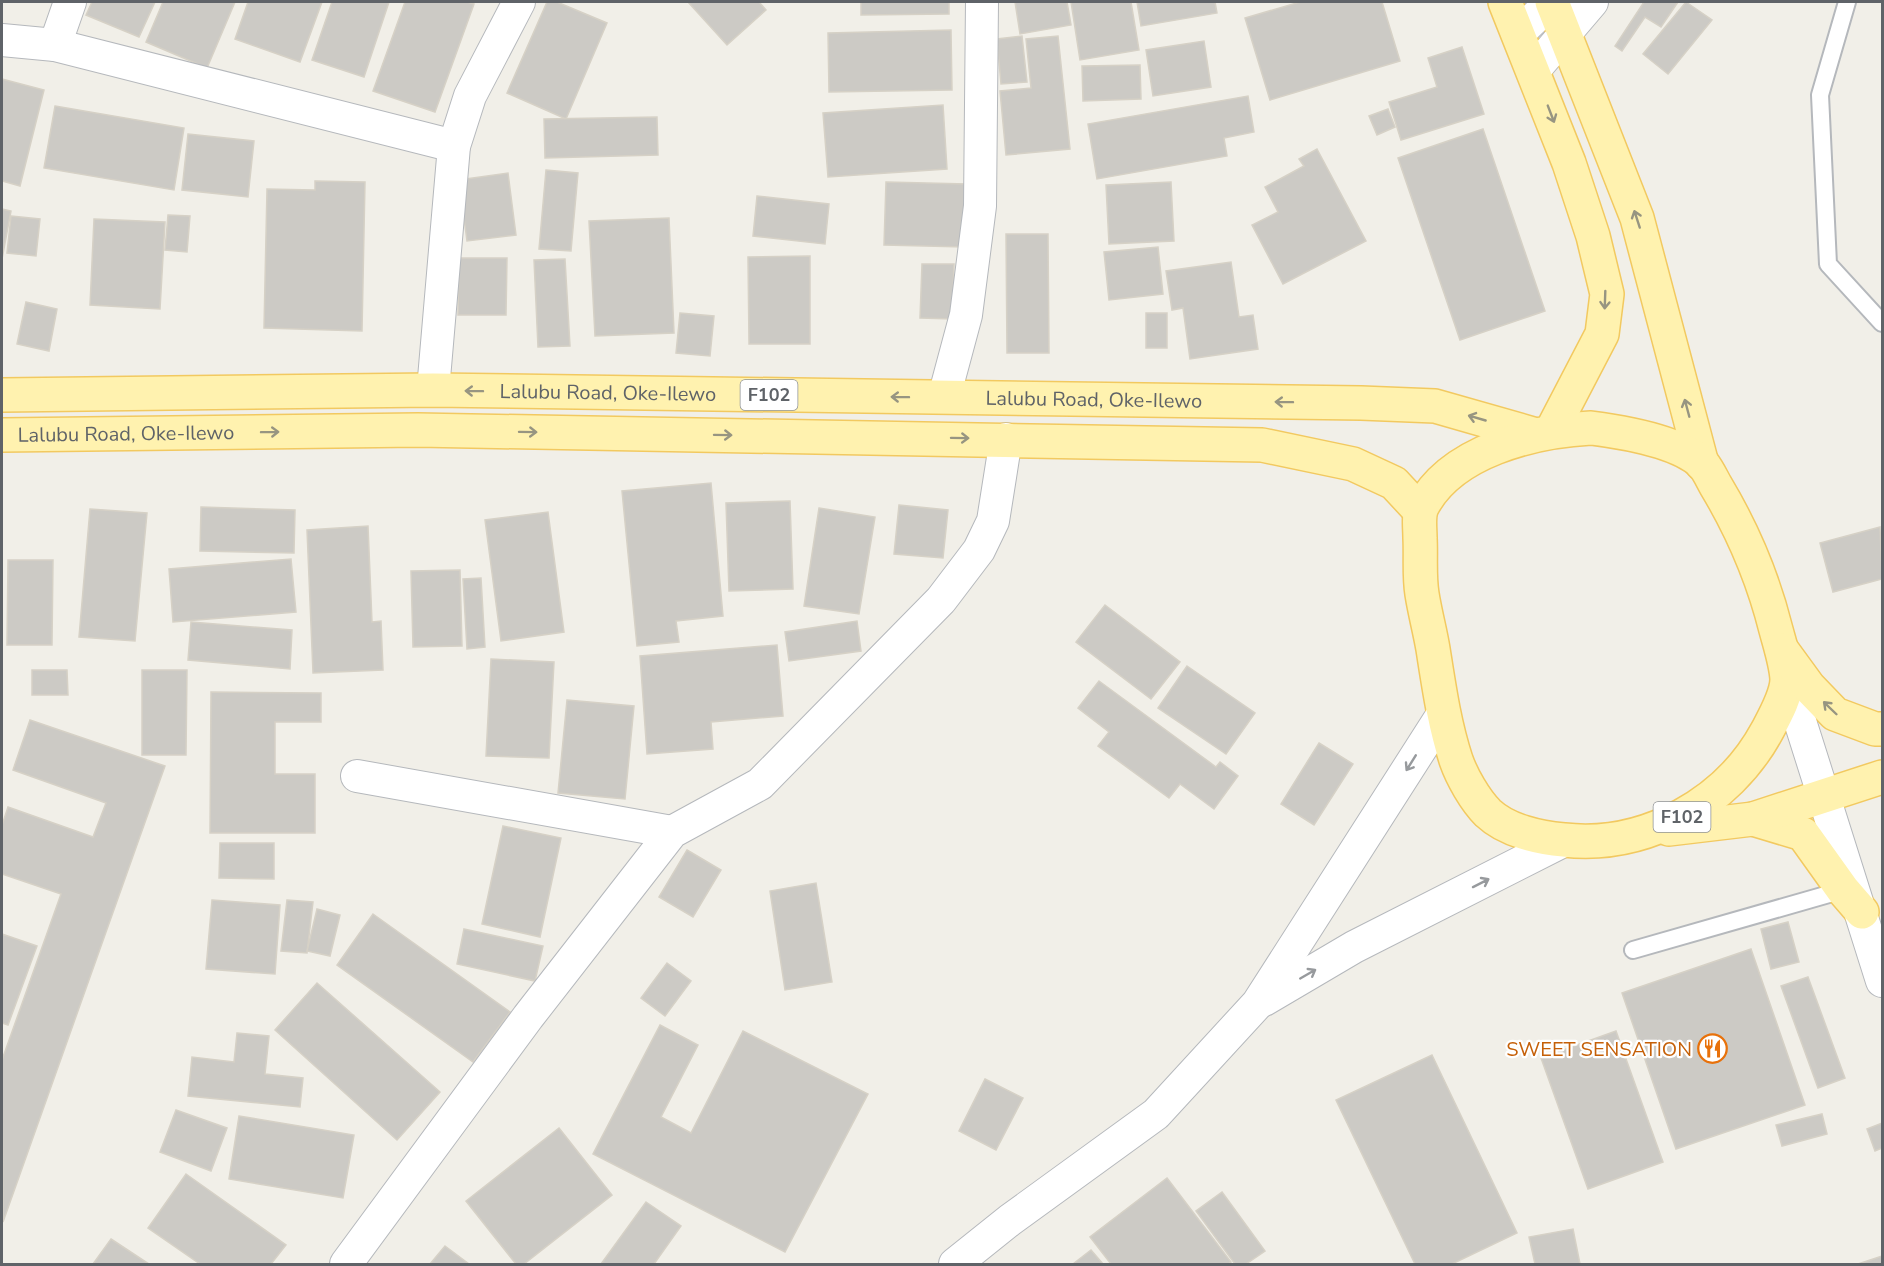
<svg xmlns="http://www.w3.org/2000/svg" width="1884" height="1266" font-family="'Nunito Sans',sans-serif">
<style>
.building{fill:#cccac5;stroke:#d6d1c6;stroke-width:1.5}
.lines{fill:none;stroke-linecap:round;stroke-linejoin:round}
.service-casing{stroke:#b5b8bc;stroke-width:20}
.minor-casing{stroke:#b5b8bc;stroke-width:34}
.primary-casing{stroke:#f2c960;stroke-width:36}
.service{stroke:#fff;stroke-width:16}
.minor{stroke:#fff;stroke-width:32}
.primary{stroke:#fff2af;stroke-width:33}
.oneway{stroke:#979581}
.oneway2{stroke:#979a9d}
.labels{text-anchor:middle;stroke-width:4.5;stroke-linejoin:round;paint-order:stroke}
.shield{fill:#fff;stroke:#8f9295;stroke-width:1.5}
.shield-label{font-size:18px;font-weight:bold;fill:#5f6368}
.street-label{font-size:20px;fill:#5f6368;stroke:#fff}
.food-label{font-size:20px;fill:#c56008;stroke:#fff;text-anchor:end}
</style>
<rect width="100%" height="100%" fill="#f1efe8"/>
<g class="building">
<path d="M92 2H155L139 37 86 15Z"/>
<path d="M163 2H235L207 68 146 42Z"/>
<path d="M248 2H322L300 62 235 39Z"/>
<path d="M332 2H389L364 77 312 60Z"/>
<path d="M405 2H467L474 4 435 112 373 91Z"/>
<path d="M547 2H557L607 23 566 119 507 93Z"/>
<path d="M688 2H759L766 10 727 45Z"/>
<path d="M861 2H949V14L861 15Z"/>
<path d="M1015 2H1067L1071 25 1020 34Z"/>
<path d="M1071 2H1131L1139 50 1080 60Z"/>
<path d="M1137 2H1215L1217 13 1141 26Z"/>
<path d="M1300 2H1382L1400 61 1270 100 1245 18Z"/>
<path d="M1644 2H1678L1661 27 1645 17 1622 51 1615 46Z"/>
<path d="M1686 2 1712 20 1668 74 1643 54Z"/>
<path d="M951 30 952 90 829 92 828 33Z"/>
<path d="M1022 36 1027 82 1001 84 997 39Z"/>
<path d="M1058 36 1070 149 1006 155 1000 91 1031 88 1026 39Z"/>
<path d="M1204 41 1211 87 1153 96 1146 50Z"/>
<path d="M1462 47 1484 114 1401 140 1389 102 1437 87 1428 58Z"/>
<path d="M1140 65 1141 99 1083 101 1082 66Z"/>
<path d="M2 79 44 90 20 186 2 181Z"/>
<path d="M1248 96 1254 132 1224 138 1227 156 1097 179 1088 124Z"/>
<path d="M943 105 947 169 828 177 823 113Z"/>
<path d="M55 106 184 128 174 190 44 168Z"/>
<path d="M1388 109 1395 127 1377 135 1369 116Z"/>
<path d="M657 117 658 155 545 158 544 119Z"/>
<path d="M1483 129 1545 311 1460 340 1398 158Z"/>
<path d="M188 134 254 141 248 197 182 190Z"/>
<path d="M1317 149 1366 241 1283 284 1252 225 1278 212 1265 187 1304 166 1299 159Z"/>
<path d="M546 170 578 173 571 251 539 249Z"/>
<path d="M508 173 516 235 467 241 459 180Z"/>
<path d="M315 181 365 182 362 331 264 328 267 189 315 190Z"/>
<path d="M886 182 967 184 965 247 884 245Z"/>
<path d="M1171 182 1174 241 1109 244 1106 185Z"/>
<path d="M757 196 829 204 825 244 753 236Z"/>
<path d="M2 209 11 211 2 259Z"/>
<path d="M168 215 190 216 187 252 165 250Z"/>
<path d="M11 216 40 219 36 256 7 253Z"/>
<path d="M669 218 674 333 595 336 589 221Z"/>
<path d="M94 219 165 222 160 309 90 305Z"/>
<path d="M1006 234H1048L1049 353H1007Z"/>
<path d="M1158 247 1163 294 1109 300 1104 252Z"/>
<path d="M810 256V344H749L748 257Z"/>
<path d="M459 258H507L506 315H458Z"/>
<path d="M565 259 570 346 538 347 534 260Z"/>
<path d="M1231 262 1239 317 1253 315 1258 349 1190 359 1183 308 1172 310 1166 271Z"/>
<path d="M922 264H954L952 319 920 318Z"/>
<path d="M26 302 57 309 49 351 17 344Z"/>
<path d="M680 313 714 316 710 356 676 353Z"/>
<rect x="1146" y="313" width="21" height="35"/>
<path d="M711 483 723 616 676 621 679 642 637 646 622 491Z"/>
<path d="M790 501 793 589 729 591 726 503Z"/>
<path d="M899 505 948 510 943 558 894 554Z"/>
<path d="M201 507 295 510 294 553 200 551Z"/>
<path d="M819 508 875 517 859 614 804 606Z"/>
<path d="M90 509 147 513 135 641 79 637Z"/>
<path d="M548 512 564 632 501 641 485 520Z"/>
<path d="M368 526 372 622 381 621 383 670 313 673 307 530Z"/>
<path d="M1880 527 1882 579 1833 592 1820 543Z"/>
<path d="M291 559 296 612 173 622 169 569Z"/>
<path d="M8 560H53L52 645H7Z"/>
<path d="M460 570 462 646 413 647 411 571Z"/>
<path d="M481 578 485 647 467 649 463 579Z"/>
<path d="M1105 605 1180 662 1151 699 1076 642Z"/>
<path d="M857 621 861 651 789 661 785 632Z"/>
<path d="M191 622 292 630 290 669 188 660Z"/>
<path d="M777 645 783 716 711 722 713 749 647 754 640 656Z"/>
<path d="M491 659 554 662 549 758 486 756Z"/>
<path d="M1187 666 1255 713 1226 754 1158 708Z"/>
<path d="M32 670H67L68 695H32Z"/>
<path d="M142 670H187L186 755H142Z"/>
<path d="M1099 681 1216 767 1220 762 1238 776 1214 809 1180 784 1169 798 1098 746 1109 732 1078 708Z"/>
<path d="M211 692 321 693V722H275V774H315V833H210Z"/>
<path d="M567 700 634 706 625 799 558 793Z"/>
<path d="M30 720 165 766 3 1222 2 1060 61 894 2 874V825L8 807 93 837 106 803 13 770Z"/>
<path d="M1319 743 1353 764 1314 825 1281 804Z"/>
<path d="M503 826 561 838 540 937 482 924Z"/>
<path d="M220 843H274V879L219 878Z"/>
<path d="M687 850 721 870 693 917 659 897Z"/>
<path d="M816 883 832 982 785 990 770 891Z"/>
<path d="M212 900 280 905 275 974 206 969Z"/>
<path d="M287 900 313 902 307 953 281 951Z"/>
<path d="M317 909 340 915 330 956 307 951Z"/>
<path d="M373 914 510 1012 473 1062 337 965Z"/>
<path d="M1788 922 1799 962 1771 969 1761 929Z"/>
<path d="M464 929 543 946 535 981 457 964Z"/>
<path d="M2 934 37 946 8 1025 2 1023Z"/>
<path d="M1751 949 1805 1105 1676 1149 1622 993Z"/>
<path d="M667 963 691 981 665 1016 641 998Z"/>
<path d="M1808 977 1845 1078 1818 1088 1781 986Z"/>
<path d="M317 983 440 1092 397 1140 275 1030Z"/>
<path d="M660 1025 698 1045 661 1117 691 1133 743 1031 868 1094 785 1252 593 1154Z"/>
<path d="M1616 1031 1663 1162 1588 1189 1541 1058Z"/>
<path d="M237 1033 269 1036 265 1074 303 1078 300 1107 188 1096 192 1057 234 1062Z"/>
<path d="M1432 1055 1517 1233 1452 1264H1415L1336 1100Z"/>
<path d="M985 1079 1023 1098 996 1150 959 1131Z"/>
<path d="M176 1110 227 1128 211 1171 160 1152Z"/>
<path d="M1822 1114 1827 1134 1782 1146 1776 1125Z"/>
<path d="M239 1116 354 1135 343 1198 229 1179Z"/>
<path d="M1882 1123V1148L1875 1151 1867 1129Z"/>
<path d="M559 1128 612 1195 524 1264H516L466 1201Z"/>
<path d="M186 1174 286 1245 271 1264H200L148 1228Z"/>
<path d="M1167 1178 1231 1262 1228 1264H1111L1090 1237Z"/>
<path d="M1222 1192 1265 1251 1246 1264H1235L1196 1211Z"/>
<path d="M646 1202 681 1226 654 1264H601Z"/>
<path d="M1573 1229 1580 1264H1535L1529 1237Z"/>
<path d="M111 1239 149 1264H93Z"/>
<path d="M445 1246 469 1264H430Z"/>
<path d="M1091 1250 1103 1264H1073Z"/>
<path d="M1882 1256V1264H1858Z"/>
</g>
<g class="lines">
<defs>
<g id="service">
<path d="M1847 2 1820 95 1828 264 1882 323"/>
<path d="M1633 950 1843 890"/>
</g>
<g id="minor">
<path d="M1519 33 1551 2"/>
<path d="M2 40 55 45 454 146"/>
<path d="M55 45 70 2"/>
<path d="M1534 70 1592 2"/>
<path d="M433 390 454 146 470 96 519 2"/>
<path d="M944 397 966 315 980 206 982 2"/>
<path d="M1787 680 1882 981"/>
<path d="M357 776 672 832"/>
<path d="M1264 1000 1354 947 1565 840"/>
<path d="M346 1264 528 1017 672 832 760 784 941 600 979 550 993 521 1006 439"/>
<path d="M955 1264 1010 1220 1156 1114 1258 1003 1443 714"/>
</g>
<g id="primary">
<path d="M1505 2 1569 163 1593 236 1607 294 1602 334 1552 430"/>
<path d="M1552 2 1637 218 1702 464"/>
<path id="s1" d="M2 395 433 390 1361 403 1435 406 1533 434"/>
<path d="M1591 428C1622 432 1679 441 1703 464 1708 470 1712 479 1716 486 1743 531 1763 578 1776 630 1780 645 1786 663 1787 679 1787 695 1775 716 1767 731 1728 803 1646 849 1564 840 1540 838 1507 831 1488 813 1475 800 1462 777 1456 760 1444 723 1439 687 1433 649 1430 631 1425 613 1422 594 1419 576 1421 556 1420 538 1420 528 1418 516 1422 507 1451 451 1533 431 1591 428Z"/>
<path id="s2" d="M2 435 418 430 1262 445 1353 464 1394 483 1420 511"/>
<path d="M1782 650 1809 687 1835 714 1875 729H1882"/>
<path d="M1753 819 1803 834 1843 890 1862 912"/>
<path d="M1669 829 1753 819 1882 777"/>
</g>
</defs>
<use href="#service" class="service-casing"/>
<use href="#minor" class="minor-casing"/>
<use href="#primary" class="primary-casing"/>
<use href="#service" class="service"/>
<use href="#minor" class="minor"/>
<use href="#primary" class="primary"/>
</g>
<defs><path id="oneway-shaft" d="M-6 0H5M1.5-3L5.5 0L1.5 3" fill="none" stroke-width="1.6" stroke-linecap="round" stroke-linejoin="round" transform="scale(1.5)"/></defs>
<g class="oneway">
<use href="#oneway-shaft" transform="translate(1551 114) rotate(69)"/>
<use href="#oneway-shaft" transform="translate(1637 219) rotate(-108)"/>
<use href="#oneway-shaft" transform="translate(1605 300) rotate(92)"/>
<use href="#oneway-shaft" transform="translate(474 391) rotate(-179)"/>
<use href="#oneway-shaft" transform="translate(900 397) rotate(-179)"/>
<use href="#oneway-shaft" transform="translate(1284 402) rotate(-179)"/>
<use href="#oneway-shaft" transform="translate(1687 408) rotate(-105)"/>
<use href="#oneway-shaft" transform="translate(1477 418) rotate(-164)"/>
<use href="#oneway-shaft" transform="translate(270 432) rotate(-1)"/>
<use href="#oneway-shaft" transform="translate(528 432) rotate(1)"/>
<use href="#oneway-shaft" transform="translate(723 435) rotate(1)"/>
<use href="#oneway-shaft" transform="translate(960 438) rotate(1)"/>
<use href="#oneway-shaft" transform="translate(1830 708) rotate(-136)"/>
</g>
<g class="oneway2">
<use href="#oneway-shaft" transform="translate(1411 763) rotate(122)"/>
<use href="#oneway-shaft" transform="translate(1481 883) rotate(-27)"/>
<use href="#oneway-shaft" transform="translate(1308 974) rotate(-30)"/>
</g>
<defs>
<symbol id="restaurant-ring" viewBox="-11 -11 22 22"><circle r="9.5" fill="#fff" stroke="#e8710a" stroke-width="1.5"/><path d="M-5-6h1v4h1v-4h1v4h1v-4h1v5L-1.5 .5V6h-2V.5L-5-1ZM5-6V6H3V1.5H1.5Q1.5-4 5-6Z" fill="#e8710a"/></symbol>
</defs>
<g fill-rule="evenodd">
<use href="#restaurant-ring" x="1696" y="1032" width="33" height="33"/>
</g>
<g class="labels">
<g class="shield">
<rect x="740.5" y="380" width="57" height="30" rx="4.5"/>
<rect x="1653.5" y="802" width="57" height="30" rx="4.5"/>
</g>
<g class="shield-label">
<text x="769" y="401">F102</text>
<text x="1682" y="823">F102</text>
</g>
<g class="street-label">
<text dy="7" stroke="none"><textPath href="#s1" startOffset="606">Lalubu Road, Oke-Ilewo</textPath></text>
<text dy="7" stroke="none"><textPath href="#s1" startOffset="1092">Lalubu Road, Oke-Ilewo</textPath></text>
<text dy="7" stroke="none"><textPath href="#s2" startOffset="124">Lalubu Road, Oke-Ilewo</textPath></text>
</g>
<g class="food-label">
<text x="1692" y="1056">SWEET SENSATION</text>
</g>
</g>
<rect width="1884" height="1266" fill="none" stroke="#5f6368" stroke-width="6"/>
</svg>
